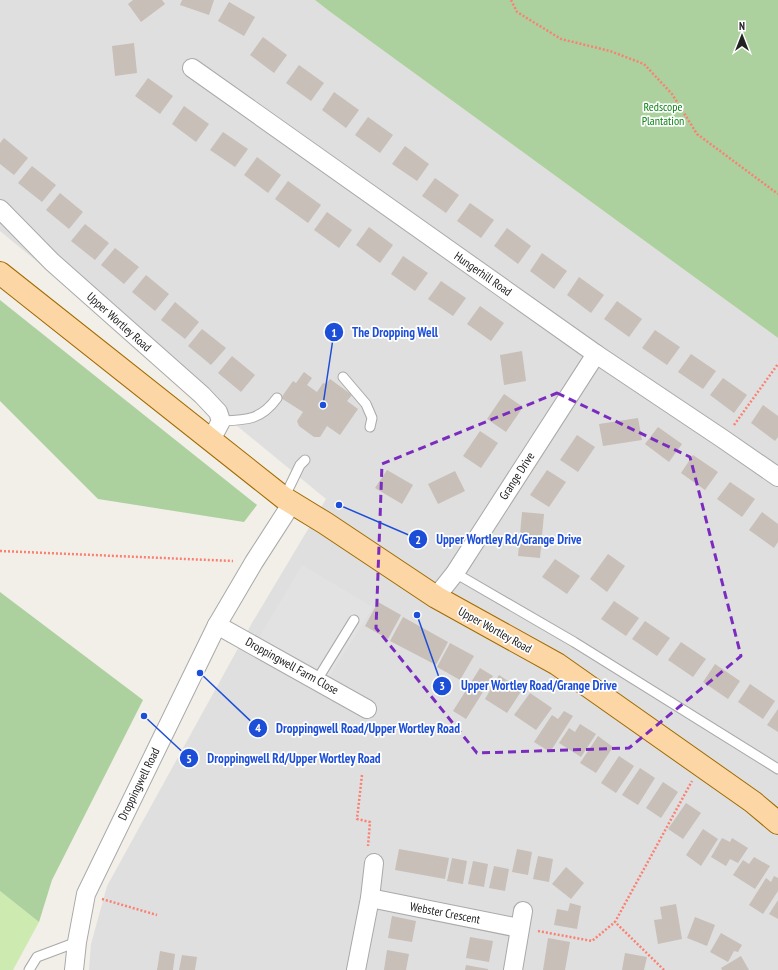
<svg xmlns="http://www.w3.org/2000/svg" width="778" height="970" font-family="'PT Sans Narrow',sans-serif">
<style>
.residential{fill:#e0dfdf}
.grass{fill:#cdebb0}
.forest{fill:#add19e}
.parking{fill:#e2e2e2}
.building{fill:#c7bfb8}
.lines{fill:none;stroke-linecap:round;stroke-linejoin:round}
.service-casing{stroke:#a9a9a9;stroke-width:11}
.minor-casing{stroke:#a9a9a9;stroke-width:20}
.primary-casing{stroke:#a06b00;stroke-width:24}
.path{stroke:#fa8072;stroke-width:2.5;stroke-dasharray:2 2;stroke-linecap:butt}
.service{stroke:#fff;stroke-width:9}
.minor{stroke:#fff;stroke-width:18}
.primary{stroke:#fcd6a4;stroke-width:22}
.marked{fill:none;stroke:#7b2cbf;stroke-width:3;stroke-dasharray:8 5;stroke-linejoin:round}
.labels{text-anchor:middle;stroke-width:3.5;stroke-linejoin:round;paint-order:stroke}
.park-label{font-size:12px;fill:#0c8416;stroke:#fff}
.street-label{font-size:12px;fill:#222;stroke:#fff}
.leader{fill:none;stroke:#1d4ed8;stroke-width:1.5}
.callout-dot{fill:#1d4ed8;stroke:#fff;stroke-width:1.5}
.mark-label{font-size:12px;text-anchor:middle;font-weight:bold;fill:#fff}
.callout-label{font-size:13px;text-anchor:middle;font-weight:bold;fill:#1d4ed8;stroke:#fff;stroke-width:3.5;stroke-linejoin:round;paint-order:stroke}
</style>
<rect width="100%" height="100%" fill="#f2efe9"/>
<path class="residential" d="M0 0H315L329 11 778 338V970H89L91 944 107 886 252 623 326 499 0 231Z"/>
<path class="grass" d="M0 891 39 922 13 970H0Z"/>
<g class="forest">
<path d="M315 0H778V338L329 11Z"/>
<path d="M0 300 257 505 244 522 98 499 0 401Z"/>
<path d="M0 592 143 700 52 880 39 922 0 891Z"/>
</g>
<path class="parking" d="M302 565 373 607 330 676 258 639Z"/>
<g class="building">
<path d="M133 0H162L165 4 141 22 128 4Z"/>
<path d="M182 0H214L209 15 180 5Z"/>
<path d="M229 2 255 17 244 36 218 21Z"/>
<path d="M263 37 287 55 274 73 250 55Z"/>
<path d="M134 43 137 73 115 76 112 46Z"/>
<path d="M299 65 324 83 311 101 286 83Z"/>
<path d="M148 78 173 96 160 114 135 96Z"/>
<path d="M334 92 359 110 346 128 322 110Z"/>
<path d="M184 106 209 124 196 142 172 124Z"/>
<path d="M368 117 393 135 380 153 355 135Z"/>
<path d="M223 132 248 149 235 167 210 150Z"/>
<path d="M4 138 28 158 14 175 0 164V143Z"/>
<path d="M405 146 429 164 417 181 392 164Z"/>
<path d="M257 157 281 175 268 193 244 175Z"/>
<path d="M32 166 56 185 42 202 18 183Z"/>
<path d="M435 178 459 195 446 213 422 196Z"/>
<path d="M288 181 321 205 308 223 275 199Z"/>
<path d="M60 193 83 212 69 229 46 210Z"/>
<path d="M470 203 494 220 481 238 457 221Z"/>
<path d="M327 212 352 230 339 248 314 230Z"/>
<path d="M85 224 109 243 95 260 71 241Z"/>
<path d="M369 227 393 245 380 263 356 245Z"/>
<path d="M507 228 531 246 518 264 494 246Z"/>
<path d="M115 248 139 267 124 284 101 265Z"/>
<path d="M542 253 567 271 554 289 530 271Z"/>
<path d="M403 256 428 273 415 291 391 274Z"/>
<path d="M146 275 169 294 155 311 132 292Z"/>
<path d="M579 277 604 295 591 313 567 295Z"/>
<path d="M441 281 466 298 453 316 428 299Z"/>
<path d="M617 301 642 319 629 337 604 319Z"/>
<path d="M175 302 199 322 185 339 161 320Z"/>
<path d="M480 306 504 323 491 341 467 324Z"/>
<path d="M202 329 226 348 211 365 188 346Z"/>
<path d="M655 330 680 347 667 365 642 348Z"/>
<path d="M522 351 526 381 504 385 500 355Z"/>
<path d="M691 354 716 371 703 389 678 372Z"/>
<path d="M232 356 255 375 241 392 218 373Z"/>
<path d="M304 372 312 378 307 385 317 392 323 383 326 384 330 379 352 395 347 401 358 409 340 435 327 426 320 437H314L299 426 297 421 303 412 281 398 293 381 296 383Z"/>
<path d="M723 378 747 395 734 413 710 395Z"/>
<path d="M504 394 523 407 506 432 487 419Z"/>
<path d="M763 405 778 416V437L775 441 751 423Z"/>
<path d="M638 418 642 440 603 446 599 424Z"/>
<path d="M658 427 682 444 669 462 645 444Z"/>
<path d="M480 431 498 443 481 468 463 456Z"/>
<path d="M577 435 595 447 578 472 560 460Z"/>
<path d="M693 455 718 472 705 490 681 473Z"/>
<path d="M387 470 413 485 402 504 375 488Z"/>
<path d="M547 470 566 482 549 507 530 495Z"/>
<path d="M455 471 465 491 438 504 428 484Z"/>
<path d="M730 482 755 499 742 517 717 499Z"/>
<path d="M522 512 544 514 540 558 518 556Z"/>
<path d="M762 512 778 524V542L774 548 749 530Z"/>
<path d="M608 554 625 566 607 592 590 579Z"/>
<path d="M555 559 580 576 567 594 542 577Z"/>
<path d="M614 601 639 618 626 636 601 619Z"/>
<path d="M378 602 401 615 388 639 365 626Z"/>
<path d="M403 617 448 642 436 665 390 641Z"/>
<path d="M645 621 670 638 657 656 632 639Z"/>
<path d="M681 642 706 659 693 677 668 660Z"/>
<path d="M450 643 474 656 460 680 437 667Z"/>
<path d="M715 664 740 681 728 699 703 682Z"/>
<path d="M480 668 493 676 466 719 453 711Z"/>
<path d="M499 675 522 690 507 713 485 699Z"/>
<path d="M750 684 775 701 763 719 738 702Z"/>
<path d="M530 693 552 708 536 730 514 715Z"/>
<path d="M778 709V732L767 725Z"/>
<path d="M564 711 573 716 550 752 534 742 552 715 558 719Z"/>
<path d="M580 724 596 734 581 757 559 743 569 728 575 732Z"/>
<path d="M598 736 613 747 596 773 580 763Z"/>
<path d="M619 756 634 766 616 793 601 783Z"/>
<path d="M640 768 655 778 638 805 622 795Z"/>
<path d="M663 782 678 792 661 818 646 808Z"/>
<path d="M686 803 701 813 683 839 668 829Z"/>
<path d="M703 829 718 839 701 866 686 855Z"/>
<path d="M722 838 730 842 732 838 748 848 738 863 730 859 726 866 711 857Z"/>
<path d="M399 849 449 858 445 879 395 870Z"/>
<path d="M517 849 532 852 528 875 512 872Z"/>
<path d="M538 856 553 859 549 882 533 879Z"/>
<path d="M754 857 770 866 755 889 733 875 743 860 749 864Z"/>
<path d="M452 858 467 861 463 884 447 881Z"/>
<path d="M473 861 488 864 484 887 468 884Z"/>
<path d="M494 866 509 869 505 891 489 888Z"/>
<path d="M566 867 584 883 571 899 552 884Z"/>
<path d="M774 876 778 878V891L763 914 749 905 766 878 771 882Z"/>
<path d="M778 900V919L769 914Z"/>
<path d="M570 903 581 906 577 929 554 925 557 909 568 911Z"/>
<path d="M676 904 682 939 658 944 654 920 662 919 660 907Z"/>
<path d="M392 916 416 921 412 942 388 938Z"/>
<path d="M695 917 715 925 707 946 687 938Z"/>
<path d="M721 933 742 945 738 952 734 951 728 962 710 952Z"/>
<path d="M470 937 493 941 489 962 466 958Z"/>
<path d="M548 938 570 942 565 970H543Z"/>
<path d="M387 950 409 954 406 970H384Z"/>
<path d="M160 951 175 954 173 970H157Z"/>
<path d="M625 953 647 957 644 970H622Z"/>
<path d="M182 955 197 957 195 970H179Z"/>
<path d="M741 956 749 970H722L721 968Z"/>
<path d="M466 965 488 969V970H465Z"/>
</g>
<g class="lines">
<defs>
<g id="service">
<path d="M343 377 366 404 372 418 370 427"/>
<path d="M221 421C247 420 261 420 277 398"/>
<path d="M284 498 300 465 305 460"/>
<path d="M455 573 574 642 778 769"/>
<path d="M317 680 354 620"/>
<path d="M29 970 37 957 77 942"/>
</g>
<g id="minor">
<path d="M192 68 596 354 723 439 778 477"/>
<path d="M0 209 52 262 202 395 218 412 221 421 211 440"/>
<path d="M436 597 455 573 596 354"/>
<path d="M217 625 367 709"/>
<path d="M370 898 519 928"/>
<path d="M74 970 77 942 86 894 217 625 254 562 292 503"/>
<path d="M356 970 370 898 374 863"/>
<path d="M513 970 523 911"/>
</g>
<path id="primary" d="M0 273 284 498 325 523 436 597 557 664 753 802 778 823"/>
</defs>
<use href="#service" class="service-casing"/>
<use href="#minor" class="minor-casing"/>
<use href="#primary" class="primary-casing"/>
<g class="path">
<path d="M511 0 517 12 561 39 610 51 644 64 672 94 697 134 778 194"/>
<path d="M734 425 778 364"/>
<path d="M0 551 233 561"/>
<path d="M362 775 357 819 370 822 368 846"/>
<path d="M102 899 157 915"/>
<path d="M538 931 592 941 615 922"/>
<path d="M664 970 615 922 692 781"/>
</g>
<use href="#service" class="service"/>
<use href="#minor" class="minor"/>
<use href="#primary" class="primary"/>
</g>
<path class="marked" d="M557 393 690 457 741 656 629 748 477 753 376 628 382 464Z"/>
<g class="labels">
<g class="park-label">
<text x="663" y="111">Redscope<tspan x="663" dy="14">Plantation</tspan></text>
</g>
<g class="street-label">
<text transform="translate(483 274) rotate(35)" y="4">Hungerhill Road</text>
<text transform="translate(119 322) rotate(42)" y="4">Upper Wortley Road</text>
<text transform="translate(517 476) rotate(-57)" y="4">Grange Drive</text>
<text transform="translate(495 630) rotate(29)" y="4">Upper Wortley Road</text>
<text transform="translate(292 666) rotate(29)" y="4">Droppingwell Farm Close</text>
<text transform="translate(139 784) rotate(-64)" y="4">Droppingwell Road</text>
<text transform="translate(445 913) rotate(11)" y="4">Webster Crescent</text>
</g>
</g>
<path class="leader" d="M323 405L334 332M339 505L418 539M417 615L442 686M200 673L258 728M144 716L189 758"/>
<g class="callout-dot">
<circle cx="323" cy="405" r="4"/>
<circle cx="339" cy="505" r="4"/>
<circle cx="417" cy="615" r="4"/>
<circle cx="200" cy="673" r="4"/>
<circle cx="144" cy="716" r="4"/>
<circle cx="334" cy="332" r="10"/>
<circle cx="418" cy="539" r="10"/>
<circle cx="442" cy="686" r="10"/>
<circle cx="258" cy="728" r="10"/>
<circle cx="189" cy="758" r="10"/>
</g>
<g class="mark-label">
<text x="334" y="337">1</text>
<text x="418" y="544">2</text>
<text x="442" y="690">3</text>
<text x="258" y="732">4</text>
<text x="189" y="763">5</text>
</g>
<g class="callout-label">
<text x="395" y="337">The Dropping Well</text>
<text x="509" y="544">Upper Wortley Rd/Grange Drive</text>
<text x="539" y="690">Upper Wortley Road/Grange Drive</text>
<text x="368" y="733">Droppingwell Road/Upper Wortley Road</text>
<text x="294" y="763">Droppingwell Rd/Upper Wortley Road</text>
</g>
<g transform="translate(742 36)" stroke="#ffffff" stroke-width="3" paint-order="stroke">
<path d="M0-3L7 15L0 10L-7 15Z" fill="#222222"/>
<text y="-6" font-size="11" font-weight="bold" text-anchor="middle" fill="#222222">N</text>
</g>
</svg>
